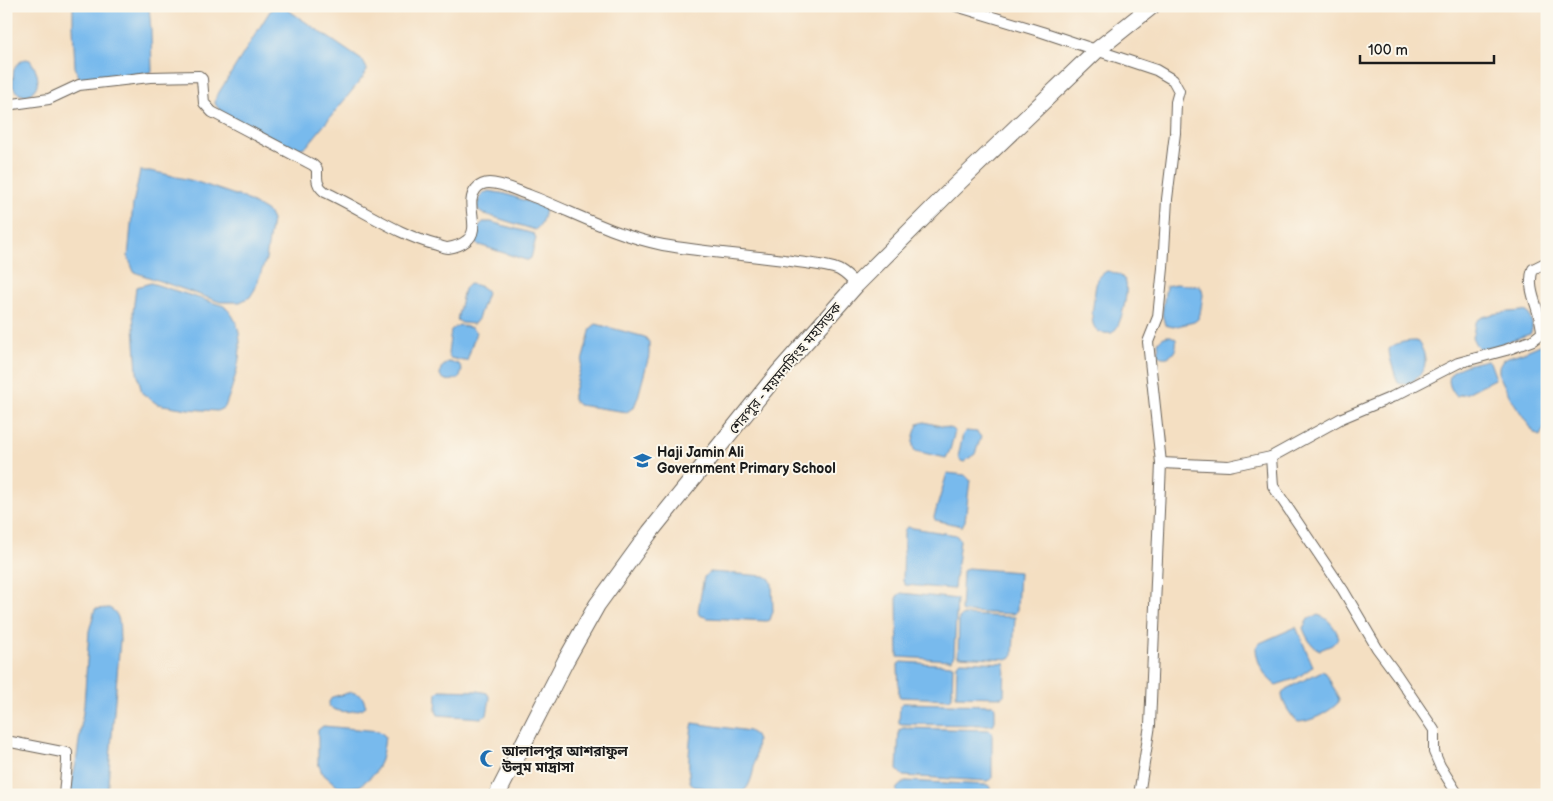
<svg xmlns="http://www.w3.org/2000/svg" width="1553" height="801" font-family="'Balsamiq Sans','Noto Sans Bengali',sans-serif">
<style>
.water{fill:#78baed;stroke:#4a6b84}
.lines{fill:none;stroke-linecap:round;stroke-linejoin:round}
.street-casing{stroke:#686056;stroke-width:12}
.primary-casing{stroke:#686056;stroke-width:18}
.street{stroke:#fff;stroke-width:10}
.primary{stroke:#fff;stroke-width:16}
.labels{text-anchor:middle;stroke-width:4;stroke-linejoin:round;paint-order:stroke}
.street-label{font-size:14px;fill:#1c1c1c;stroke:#fbf7ec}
.poi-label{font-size:14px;font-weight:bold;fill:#1c1c1c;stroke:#fbf7ec;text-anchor:start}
</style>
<rect width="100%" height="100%" fill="#fbf7ec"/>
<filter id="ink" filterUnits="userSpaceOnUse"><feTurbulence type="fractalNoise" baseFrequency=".02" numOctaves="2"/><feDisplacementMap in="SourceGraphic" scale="10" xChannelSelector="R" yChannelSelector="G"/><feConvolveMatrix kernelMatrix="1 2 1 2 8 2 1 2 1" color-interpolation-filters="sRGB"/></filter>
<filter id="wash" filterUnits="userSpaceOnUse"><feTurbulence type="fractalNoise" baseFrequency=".0096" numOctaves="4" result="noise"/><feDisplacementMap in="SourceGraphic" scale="20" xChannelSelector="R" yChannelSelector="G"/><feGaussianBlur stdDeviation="1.12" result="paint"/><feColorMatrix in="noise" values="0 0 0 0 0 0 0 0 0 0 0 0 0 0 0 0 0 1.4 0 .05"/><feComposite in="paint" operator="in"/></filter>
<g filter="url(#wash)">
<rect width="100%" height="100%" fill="#f4dfc2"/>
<g class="water">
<path d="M73 6H149L151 30 152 72 81 82 75 67 73 26Z"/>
<path d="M276 6H281L288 10 363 61 367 69 364 76 307 146 296 150 223 114 215 104 216 97 270 11Z"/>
<path d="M26 59 30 60C39 73 43 88 26 96L19 94 13 87C14 74 10 65 26 59Z"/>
<path d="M140 171H150L165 174 194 181 244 198 268 212 272 220 266 259 255 289 250 297 240 302H220L134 272 128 257 133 204Z"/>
<path d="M489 191 506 194 543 207 545 209C544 216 542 225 535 230L532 229 481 213 477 208C478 200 481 193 489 191Z"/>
<path d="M483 222H491L534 234 536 238 531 258 528 260H526L476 244C474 237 478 226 483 222Z"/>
<path d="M1107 271C1113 272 1124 275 1126 283 1128 292 1123 314 1119 323 1118 327 1115 330 1112 333 1087 336 1092 315 1094 299 1095 293 1095 285 1098 279 1100 276 1103 273 1107 271Z"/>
<path d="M151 283 224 306C253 331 236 377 225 407L217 411 188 409 157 404 142 393 137 372 133 312 136 287Z"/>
<path d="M469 284C476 285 485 286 487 293L478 319 474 324 462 323 457 320 464 289Z"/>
<path d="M1175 284 1200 286 1202 290 1203 295 1200 314 1198 319 1194 322 1173 327 1165 325 1162 314 1166 286Z"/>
<path d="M1522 311 1527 312C1532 318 1534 328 1530 334L1482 350C1476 347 1475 343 1472 337 1475 332 1473 326 1476 322 1482 313 1511 312 1522 311Z"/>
<path d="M596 324 645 337 649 342V356L638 397 634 407 627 412 578 405 573 399V395L591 328Z"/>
<path d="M459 325 472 328 476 332 468 358 467 361H464L450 358 448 354 451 330Z"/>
<path d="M1167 336H1171L1176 339C1178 350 1171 361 1159 356L1158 342 1162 338Z"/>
<path d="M1417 341C1422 347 1426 356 1425 364 1423 375 1409 388 1398 383 1395 374 1389 358 1389 349 1396 342 1407 341 1417 341Z"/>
<path d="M1547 342V422L1540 436 1535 434 1510 397 1499 375V367L1503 360 1508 357 1524 352Z"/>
<path d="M1487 360 1490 362 1495 376 1494 379 1467 393 1456 396C1435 369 1467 365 1487 360Z"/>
<path d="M448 362 459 364 462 370 460 377C453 381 445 383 440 375L441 368Z"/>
<path d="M924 422 953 429 955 431 950 450 946 458 915 451C910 444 915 432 918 424Z"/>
<path d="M966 431 977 432 981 437 975 454 964 462 961 461 958 457 963 434Z"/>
<path d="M947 473 965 475 970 480 965 521 962 526 935 520 934 517Z"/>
<path d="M907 527 956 535 960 540 954 588 952 589 905 585 903 581 904 533 905 529Z"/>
<path d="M967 568 1019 572 1017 610 1014 614 963 612 961 611 963 571Z"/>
<path d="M710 572 765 576 770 579 772 584 773 611 770 620 766 621 708 618 699 615 698 611 704 577Z"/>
<path d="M901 593 957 599 954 655 951 660 898 657 897 596Z"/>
<path d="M109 608C122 614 119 627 120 640L107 795H69L76 763 84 705 89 631 95 609Z"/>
<path d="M963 615 1015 617 1013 655 1010 659 958 656 959 618Z"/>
<path d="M1317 615C1328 617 1336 628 1339 638L1332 645 1320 650C1311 647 1306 636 1303 628L1308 619Z"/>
<path d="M1296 627 1313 666 1311 668 1297 678 1276 685C1264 677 1256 661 1256 647L1260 643Z"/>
<path d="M961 661 1005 663 1004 695 1002 697 956 696 957 664Z"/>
<path d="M901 662 953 665 952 697 950 699 899 697 898 664Z"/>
<path d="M1322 671 1326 673 1339 699 1338 703C1329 712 1311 722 1298 722 1291 716 1282 703 1282 694L1286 689Z"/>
<path d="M440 690 478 691 487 693 490 698 487 715 481 718 438 715 436 711 437 693Z"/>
<path d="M352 692 362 696 366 706C357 713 337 714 329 706V702L332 697Z"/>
<path d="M903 703 993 705 995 707V721L993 725 902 724 899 723V721L900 706Z"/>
<path d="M693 723 749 731 755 735 757 741C755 755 755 792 737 794L700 787H695C692 785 691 784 690 781 687 773 690 732 693 723Z"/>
<path d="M323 726 379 731 385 736 384 745 381 760 375 773 360 786 346 787 337 786 322 773 318 763V730Z"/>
<path d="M903 728 990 730 992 732V779L987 781 903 776 897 770 899 730Z"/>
<path d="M905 781 988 785 990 787V795H896L897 788Z"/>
</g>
</g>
<g filter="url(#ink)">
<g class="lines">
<defs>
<g id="street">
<path d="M956 6 1042 32 1156 70 1173 80 1179 91 1176 102 1175 133 1167 199 1163 268 1158 317 1148 342 1161 463 1150 725 1139 795"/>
<path d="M6 105 49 99 79 85 150 77 199 76 202 79 204 103 212 112 313 165 317 169C317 180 316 185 325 192 360 208 400 236 437 245 440 246 445 248 448 248 454 247 461 245 466 241 483 229 463 204 476 189 479 185 485 183 489 183 503 183 517 191 529 195 573 212 616 236 663 245 708 253 753 255 798 262 811 264 827 265 839 270 846 274 851 279 856 285"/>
<path d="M1271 457 1273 486 1343 590 1377 648 1397 675 1434 730V752L1440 766 1458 795"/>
<path d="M1161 463 1229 466 1271 457 1342 418 1392 397 1458 363 1506 350 1533 340 1542 333C1542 311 1525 291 1533 269L1547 262"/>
<path d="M6 741 67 753V762L64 795"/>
</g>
<path id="primary" d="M497 795 566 660 597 605 650 532 779 372 856 285 954 187 1097 50 1152 6"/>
</defs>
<use href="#street" class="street-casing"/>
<use href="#primary" class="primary-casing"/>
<use href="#street" class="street"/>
<use href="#primary" class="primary"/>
</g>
</g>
<defs>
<symbol id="school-bare" viewBox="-9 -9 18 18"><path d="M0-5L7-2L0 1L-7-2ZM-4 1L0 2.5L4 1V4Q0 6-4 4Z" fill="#1f6fb2" stroke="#fbf7ec" stroke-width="2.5" paint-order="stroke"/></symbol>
<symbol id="mosque-bare" viewBox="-9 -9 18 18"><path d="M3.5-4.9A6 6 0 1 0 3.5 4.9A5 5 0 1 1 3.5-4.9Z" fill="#1f6fb2" stroke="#fbf7ec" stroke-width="2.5" paint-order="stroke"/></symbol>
</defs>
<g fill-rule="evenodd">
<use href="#school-bare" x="630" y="448" width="25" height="25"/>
<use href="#mosque-bare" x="476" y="746" width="25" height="25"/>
</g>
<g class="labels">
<g class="street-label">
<text transform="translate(785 368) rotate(-50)" y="5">শেরপুর - ময়মনসিংহ মহাসড়ক</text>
</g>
<g class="poi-label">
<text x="657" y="457">Haji Jamin Ali<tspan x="657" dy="16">Government Primary School</tspan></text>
<text x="502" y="756">আলালপুর আশরাফুল<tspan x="502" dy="16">উলুম মাদ্রাসা</tspan></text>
</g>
</g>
<rect width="1553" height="801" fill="none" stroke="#fbf7ec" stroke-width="25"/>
<path d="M1360 55v8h134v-8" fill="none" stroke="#1c1c1c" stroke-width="2.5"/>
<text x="1368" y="55" font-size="15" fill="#1c1c1c" stroke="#fbf7ec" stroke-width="4" paint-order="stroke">100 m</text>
</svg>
